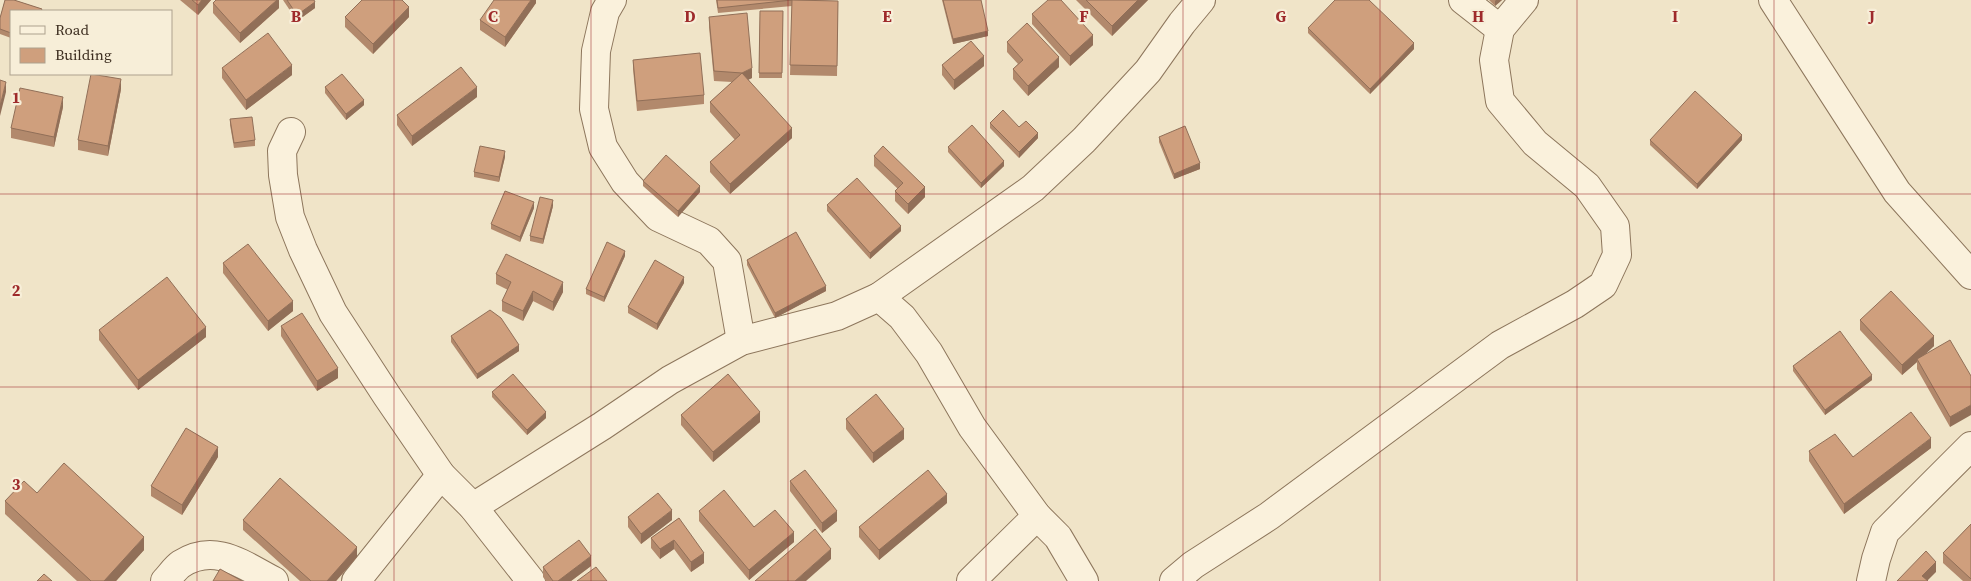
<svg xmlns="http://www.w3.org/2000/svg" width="1971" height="581" font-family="'Source Serif 4',serif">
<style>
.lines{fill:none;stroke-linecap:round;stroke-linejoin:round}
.minor-casing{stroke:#8d765c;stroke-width:30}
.minor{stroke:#faf1dc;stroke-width:28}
.wall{fill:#b2896c}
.shaded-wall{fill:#916f58}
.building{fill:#cf9f7d;stroke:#916f58}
.grid{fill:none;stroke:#9e2a2b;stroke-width:1;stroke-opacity:0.55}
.grid-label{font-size:16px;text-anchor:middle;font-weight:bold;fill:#9e2a2b;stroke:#f7eed8;stroke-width:4.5;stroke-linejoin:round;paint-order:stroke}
</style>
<rect width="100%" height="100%" fill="#f0e4c8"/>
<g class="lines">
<defs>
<g id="minor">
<path d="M612 0 605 12 596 51 594 109 603 147 625 182 658 217 709 241 727 261 741 341"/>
<path d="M1463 0 1500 29"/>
<path d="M1773 0 1897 192 1971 275"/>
<path d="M291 132 282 151 283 175 290 217 303 250 333 313 387 396 441 475 473 507 531 581"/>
<path d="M879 297 1033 188 1084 140 1148 71 1182 23 1201 0"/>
<path d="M473 507 602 426 670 380 741 341 837 316 879 297 902 317 929 353 972 427 1037 516 1058 537 1084 581"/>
<path d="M165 581C170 576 175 568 181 564 215 542 243 565 274 581"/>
<path d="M356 581 441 475"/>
<path d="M971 581 1037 516"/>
<path d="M1174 581 1193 565 1269 516 1500 345 1575 304 1603 285 1617 255 1615 226 1587 186 1535 143 1500 101 1494 60 1500 29 1524 0"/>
<path d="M1871 581 1876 559 1885 532 1971 446"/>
</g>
</defs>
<use href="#minor" class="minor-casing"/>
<use href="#minor" class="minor"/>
</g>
<g class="wall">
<path d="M5 0H14L42 9V11H11V38L0 34V18Z"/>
<path d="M180 0H211L198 15Z"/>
<path d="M279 0V8L240 43 213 13V3Z"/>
<path d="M283 0H314L315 8 297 21Z"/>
<path d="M536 0V3L505 47 480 30V20Z"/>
<path d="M716 0H804L838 1 837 76 790 75 792 6 718 13Z"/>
<path d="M942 0H981L988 36 953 44Z"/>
<path d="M1076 0H1148L1112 36Z"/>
<path d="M1489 0H1502L1495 6Z"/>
<path d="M760 11H783L782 78H759Z"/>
<path d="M1032 14 1093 45 1070 66 1032 24Z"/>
<path d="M345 17H409L373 54 345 27Z"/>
<path d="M709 17 752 78 748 79 792 138 730 194 710 172V162L735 140 710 112V102L732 82 714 81 709 27Z"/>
<path d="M1308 28 1414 49 1370 94 1308 33Z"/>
<path d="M1007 42 1059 67 1028 96 1013 79V69L1018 64 1007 52Z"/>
<path d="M633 60 704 95V104L637 111 633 69Z"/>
<path d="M942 65 984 66 954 90 942 75Z"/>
<path d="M222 68 292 75 246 110 222 78Z"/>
<path d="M325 87 364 105 346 120 325 93Z"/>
<path d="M121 89 108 156 78 150V140Z"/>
<path d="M477 97 412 146 397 125V115Z"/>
<path d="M63 107 54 147 11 138V128Z"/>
<path d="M230 119 255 140V146L234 148 230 125Z"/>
<path d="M990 123 1038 138 1019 158 990 128Z"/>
<path d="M1159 137 1200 169 1174 179 1159 142Z"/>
<path d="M1650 140H1742L1697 189 1650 145Z"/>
<path d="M948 147 1004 166 981 188 948 152Z"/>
<path d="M874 156 925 197 908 214 895 201V191L898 189 874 166Z"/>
<path d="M505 157 499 182 474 177V172Z"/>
<path d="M643 181 700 192 678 217 643 186Z"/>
<path d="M827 205 901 231 870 259 827 211Z"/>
<path d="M553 206 543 244 530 241V236Z"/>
<path d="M534 208 520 242 491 229V224Z"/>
<path d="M625 256 604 302 586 294V289Z"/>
<path d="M747 260 826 291 775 318 747 265Z"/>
<path d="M223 263 293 311 268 331 223 273Z"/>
<path d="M496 274 563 292 553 311 533 301 523 321 502 311V301L508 290 496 284Z"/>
<path d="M684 283 657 330 628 313V307Z"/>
<path d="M1860 320 1934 346 1925 354 1971 376 1950 427 1917 369V362L1902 375 1860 330Z"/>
<path d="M281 326 338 378 317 391 281 336Z"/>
<path d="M99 330 206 337 138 390 99 340Z"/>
<path d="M451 336 519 351 477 379 451 342Z"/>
<path d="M1793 366 1872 380 1825 415 1793 371Z"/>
<path d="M492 392 546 418 527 435 492 397Z"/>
<path d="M681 415 760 422 713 462 681 425Z"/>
<path d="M846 419 904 439 873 463 846 429Z"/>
<path d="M1931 448 1844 514 1809 461V451L1853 457Z"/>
<path d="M218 457 182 515 151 496V486Z"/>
<path d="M790 481 837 521 822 533 790 491Z"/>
<path d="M37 493 144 550 116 581H77L5 514V501Z"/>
<path d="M947 503 879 560 859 537V527Z"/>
<path d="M699 511 754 527 794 542 749 580 699 521Z"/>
<path d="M628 517 672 520 641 544 628 527Z"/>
<path d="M679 518 704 563 691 572 674 549 660 559 651 548V538Z"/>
<path d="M243 520 357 557 336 581H300L243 530Z"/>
<path d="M1971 524V581H1963L1943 563V553Z"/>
<path d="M591 566 571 581H546L543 577V567Z"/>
</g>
<g class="shaded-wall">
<path d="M202 0H211L198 15V5Z"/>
<path d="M277 0H279V8L240 43V33Z"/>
<path d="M531 0H536V3L505 47V37Z"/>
<path d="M1138 0H1148L1112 36V26Z"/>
<path d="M1496 0H1502L1495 6V1Z"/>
<path d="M315 2V8L297 21V15Z"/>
<path d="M409 7V17L373 54V44Z"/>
<path d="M988 31V36L953 44V39Z"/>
<path d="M1093 35V45L1070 66V56Z"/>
<path d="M1414 43V49L1370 94V89Z"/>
<path d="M984 56V66L954 90V80Z"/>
<path d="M1059 57V67L1028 96V86Z"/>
<path d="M292 65V75L246 110V100Z"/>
<path d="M752 68V78L742 83V73Z"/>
<path d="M121 79V89L108 156V146Z"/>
<path d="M6 82V92L0 116V106Z"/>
<path d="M477 87V97L412 146V136Z"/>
<path d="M63 97V107L54 147V137Z"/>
<path d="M364 100V105L346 120V114Z"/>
<path d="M792 128V138L730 194V184Z"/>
<path d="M1038 133V138L1019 158V152Z"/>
<path d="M1742 135V140L1697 189V184Z"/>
<path d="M505 151V157L499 182V177Z"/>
<path d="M1004 161V166L981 188V183Z"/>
<path d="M1200 163V169L1174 179V174Z"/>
<path d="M700 186V192L678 217V211Z"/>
<path d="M925 187V197L908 214V204Z"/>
<path d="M553 200V206L543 244V239Z"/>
<path d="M534 202V208L520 242V237Z"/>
<path d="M901 226V231L870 259V253Z"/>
<path d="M625 251V256L604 302V297Z"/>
<path d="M684 277V283L657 330V324Z"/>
<path d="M563 282V292L553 311V302Z"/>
<path d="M826 286V291L775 318V313Z"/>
<path d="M533 291V301L523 321V311Z"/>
<path d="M293 301V311L268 331V321Z"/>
<path d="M206 327V337L138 390V380Z"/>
<path d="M1934 336V346L1918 361 1917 359V362L1902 375V365Z"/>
<path d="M519 345V351L477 379V374Z"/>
<path d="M338 368V378L317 391V381Z"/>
<path d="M1872 375V380L1825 415V410Z"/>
<path d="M1971 405V415L1950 427V417Z"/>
<path d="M546 412V418L527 435V430Z"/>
<path d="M760 412V422L713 462V452Z"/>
<path d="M904 429V439L873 463V453Z"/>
<path d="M1931 438V448L1844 514V504Z"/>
<path d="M218 447V457L182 515V505Z"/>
<path d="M947 494V503L879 560V550Z"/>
<path d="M672 510V520L641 544V534Z"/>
<path d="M837 511V521L822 533V523Z"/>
<path d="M794 532V542L749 580V570Z"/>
<path d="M144 537V550L116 581H104Z"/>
<path d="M674 540V549L660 559V549Z"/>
<path d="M357 547V557L336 581H327Z"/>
<path d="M831 549V559L806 581H795Z"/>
<path d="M704 553V563L691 572V562Z"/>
<path d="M591 556V566L571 581H558Z"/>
<path d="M1936 562V572L1927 581 1922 576Z"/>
</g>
<g class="building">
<path d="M5 0H14L42 9 41 11H11V33L0 29V18Z"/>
<path d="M192 0H202L198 5Z"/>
<path d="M216 0H277L240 33 213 3Z"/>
<path d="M287 0H314L315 2 297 15Z"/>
<path d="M362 0H402L409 7 373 44 345 17Z"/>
<path d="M494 0H531L505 37 480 20Z"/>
<path d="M717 0H792L718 8Z"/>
<path d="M792 0 838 1 837 66 790 65Z"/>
<path d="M943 0H981L988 31 953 39Z"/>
<path d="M1048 0H1061L1093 35 1070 56 1032 14Z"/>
<path d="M1086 0H1138L1112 26Z"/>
<path d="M1335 0H1369L1414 43 1370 89 1308 28Z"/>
<path d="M760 11H783L782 73H759Z"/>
<path d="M747 13 752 68 742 73 792 128 730 184 710 162 740 135 710 102 742 73 714 71 709 17Z"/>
<path d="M1027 23 1059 57 1028 86 1013 69 1023 60 1007 42Z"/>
<path d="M268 33 292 65 246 100 222 68Z"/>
<path d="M971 41 984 56 954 80 942 65Z"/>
<path d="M700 53 704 95 637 101 633 60Z"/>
<path d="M461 67 477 87 412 136 397 115Z"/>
<path d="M91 74 121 79 108 146 78 140Z"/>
<path d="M342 74 364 100 346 114 325 87Z"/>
<path d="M0 80 6 82 0 106Z"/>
<path d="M20 88 63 97 54 137 11 128Z"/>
<path d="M1695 91 1742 135 1697 184 1650 140Z"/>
<path d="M1003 110 1019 127 1026 121 1038 133 1019 152 990 123Z"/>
<path d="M252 117 255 140 234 143 230 119Z"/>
<path d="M972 125 1004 161 981 183 948 147Z"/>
<path d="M1185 126 1200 163 1174 174 1159 137Z"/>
<path d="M480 146 505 151 499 177 474 172Z"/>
<path d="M883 146 925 187 908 204 895 191 903 183 874 156Z"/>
<path d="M666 155 700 186 678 211 643 181Z"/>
<path d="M857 178 901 226 870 253 827 205Z"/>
<path d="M505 191 534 202 520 237 491 224Z"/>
<path d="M540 197 553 200 543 239 530 236Z"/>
<path d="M796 232 826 286 775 313 747 260Z"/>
<path d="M607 242 625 251 604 297 586 289Z"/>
<path d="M248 244 293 301 268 321 223 263Z"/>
<path d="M506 254 563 282 553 302 533 291 523 311 502 301 511 282 496 274Z"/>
<path d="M655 260 684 277 657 324 628 307Z"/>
<path d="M167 277 206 327 138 380 99 330Z"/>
<path d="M1891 291 1934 336 1902 365 1860 320Z"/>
<path d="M490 310 501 318 519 345 477 374 451 336Z"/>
<path d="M302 313 338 368 317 381 281 326Z"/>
<path d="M1840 331 1872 375 1825 410 1793 366Z"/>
<path d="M1950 340 1971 376V405L1950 417 1917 359Z"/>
<path d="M513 374 546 412 527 430 492 392Z"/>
<path d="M728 374 760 412 713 452 681 415Z"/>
<path d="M876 394 904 429 873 453 846 419Z"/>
<path d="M1911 412 1931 438 1844 504 1809 451 1835 434 1853 457Z"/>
<path d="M186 428 218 447 182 505 151 486Z"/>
<path d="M64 463 144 537 104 581H91L5 501 24 481 37 493Z"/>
<path d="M805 470 837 511 822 523 790 481Z"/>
<path d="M928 470 947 494 879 550 859 527Z"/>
<path d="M280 478 357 547 327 581H311L243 520Z"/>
<path d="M724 490 754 527 775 510 794 532 749 570 699 511Z"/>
<path d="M658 493 672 510 641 534 628 517Z"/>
<path d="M679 518 704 553 691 562 674 540 660 549 651 538Z"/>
<path d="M1971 524V579L1943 553Z"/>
<path d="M815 529 831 549 795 581H755Z"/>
<path d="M579 540 591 556 558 581H553L543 567Z"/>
<path d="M1926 551 1936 562 1922 576 1928 581H1897Z"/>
<path d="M596 567 607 581H577Z"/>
<path d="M220 569 242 581H213Z"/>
<path d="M44 574 52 581H37Z"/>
</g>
<path class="grid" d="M197 0V581M394 0V581M591 0V581M788 0V581M986 0V581M1183 0V581M1380 0V581M1577 0V581M1774 0V581M0 194H1971M0 387H1971"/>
<g class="grid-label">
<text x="296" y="22">B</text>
<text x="493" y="22">C</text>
<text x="690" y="22">D</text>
<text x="887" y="22">E</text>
<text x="1084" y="22">F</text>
<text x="1281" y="22">G</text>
<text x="1478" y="22">H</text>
<text x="1675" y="22">I</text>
<text x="1872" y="22">J</text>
<text x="16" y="103">1</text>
<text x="16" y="296">2</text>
<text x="16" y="490">3</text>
</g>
<rect x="10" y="10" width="162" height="65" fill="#f7eed8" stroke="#ada18e"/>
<rect x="20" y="26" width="25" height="8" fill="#faf1dc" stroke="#ada18e"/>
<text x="55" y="35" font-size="15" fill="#3d2e20">Road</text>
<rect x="20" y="48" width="25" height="15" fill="#cf9f7d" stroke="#ada18e"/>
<text x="55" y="60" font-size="15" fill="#3d2e20">Building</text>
</svg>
